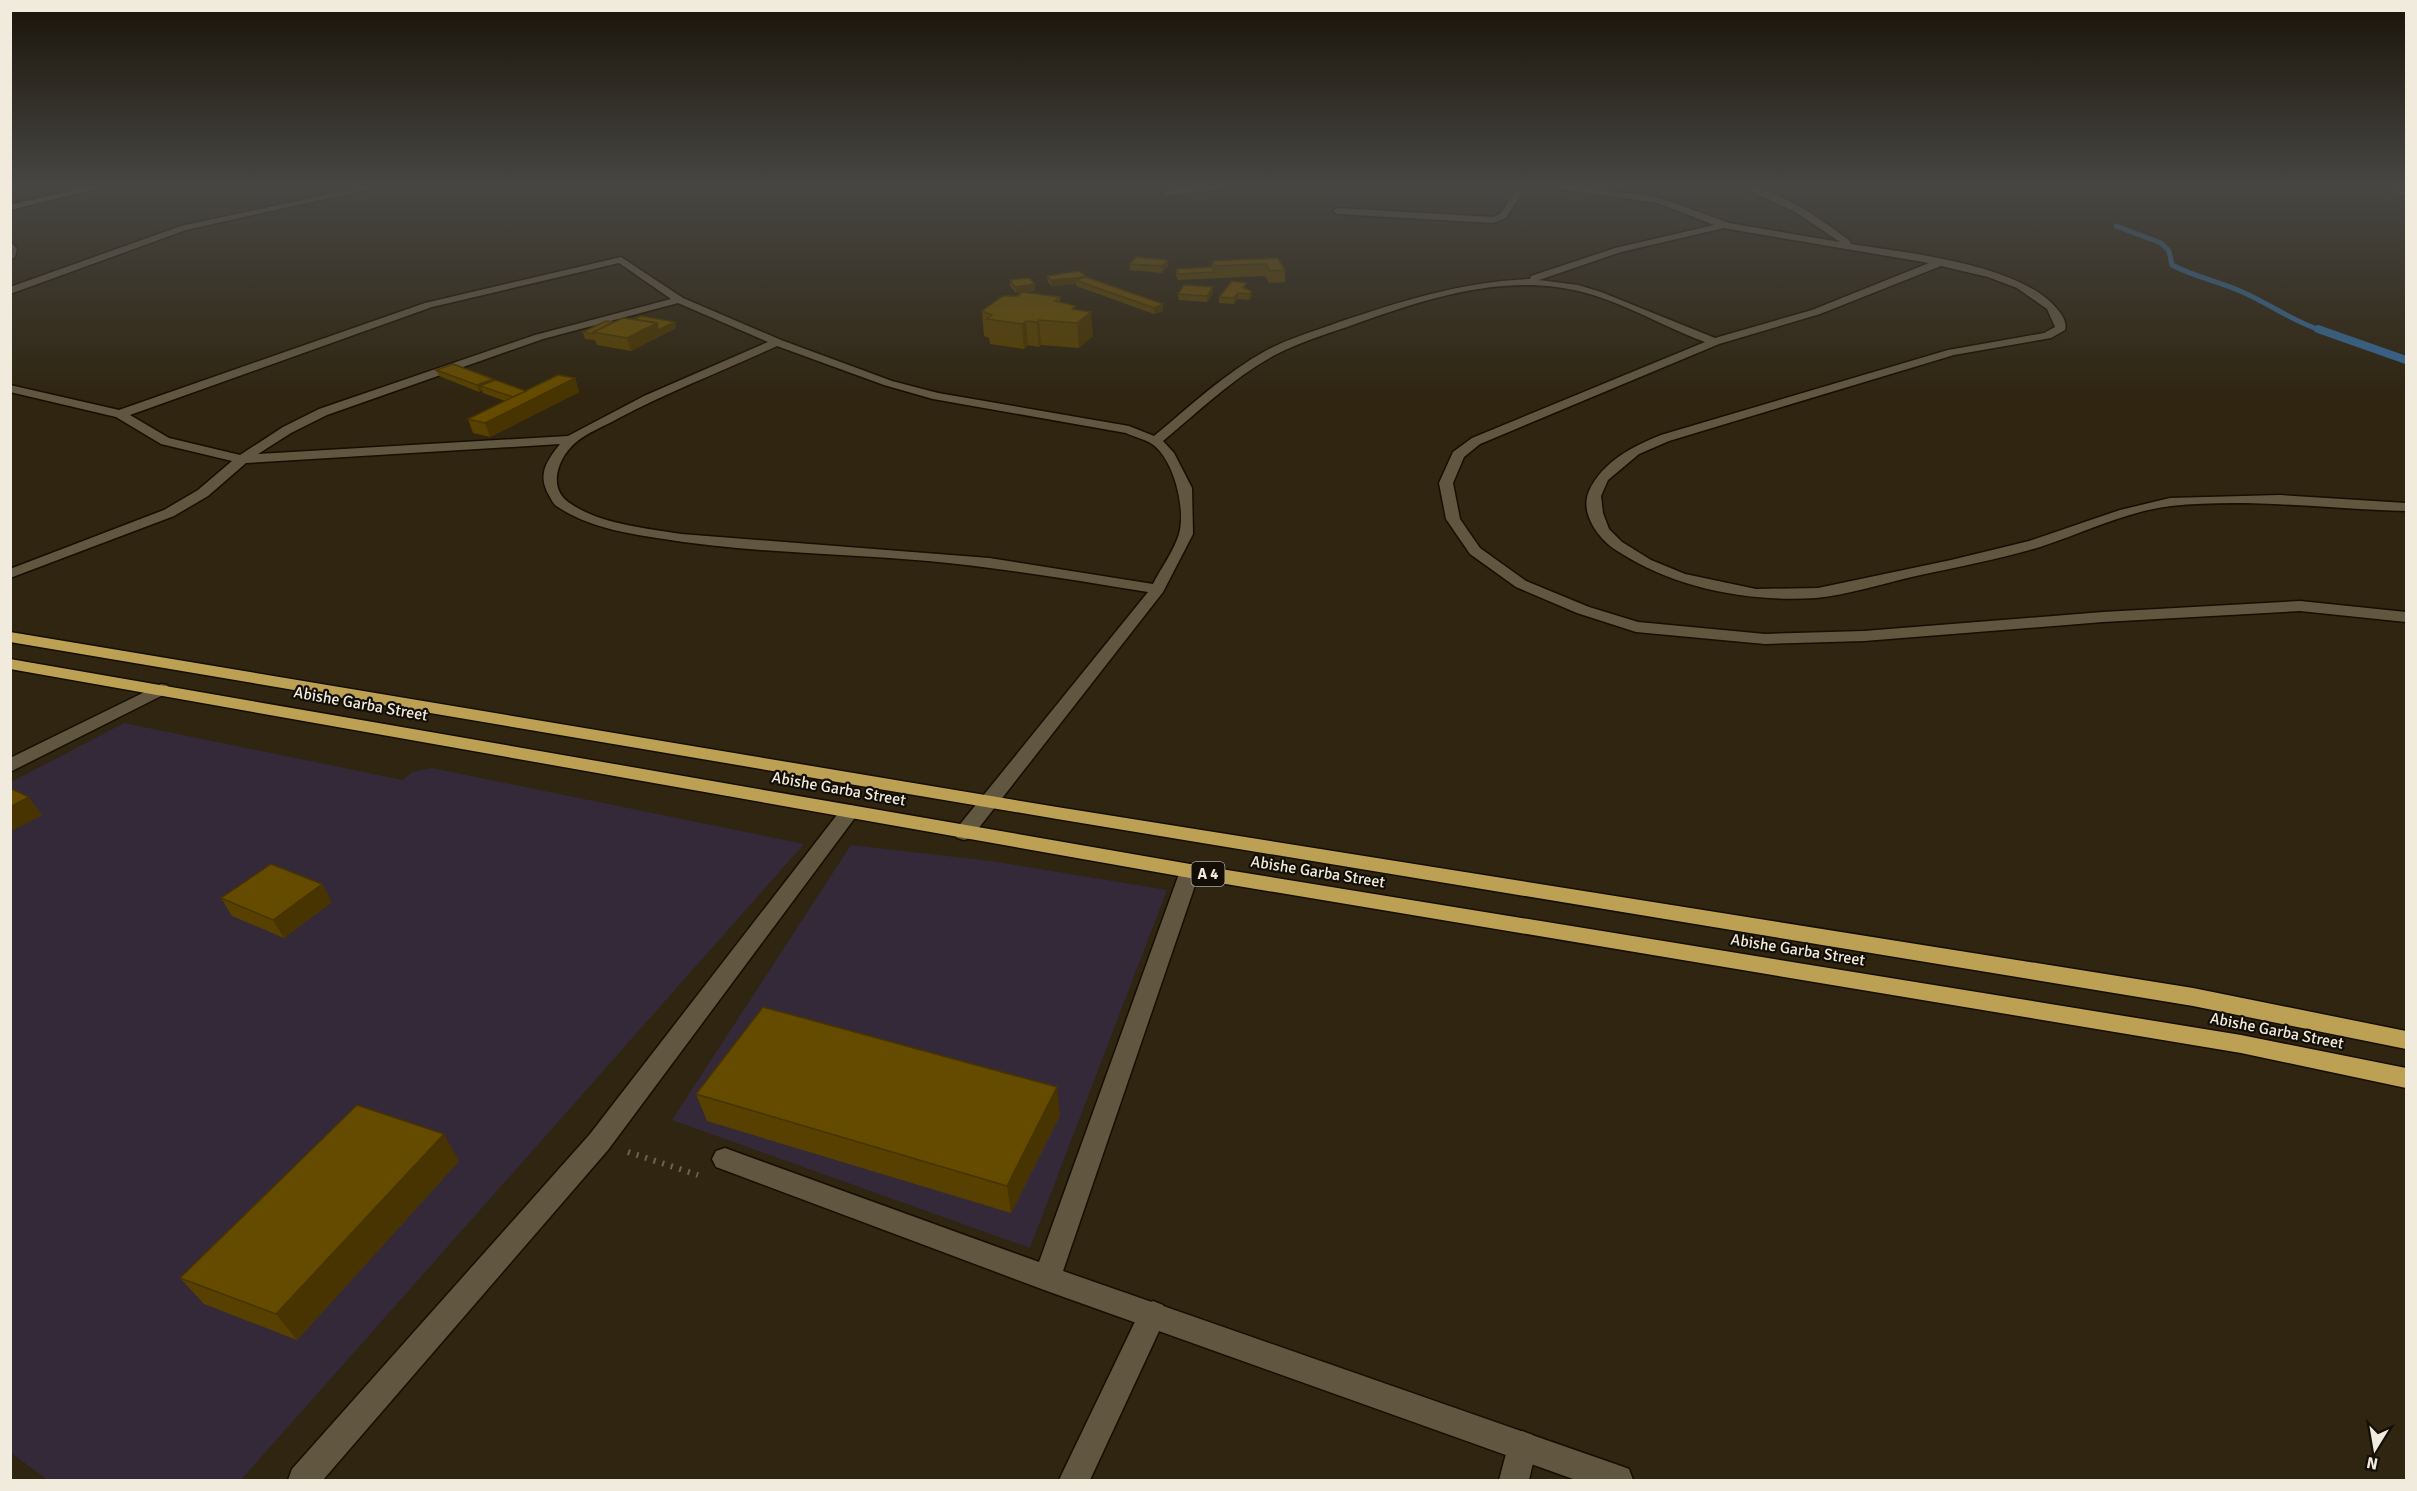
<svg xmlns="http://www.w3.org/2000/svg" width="2417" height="1491" font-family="Signika,sans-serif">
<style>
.commercial{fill:#342938}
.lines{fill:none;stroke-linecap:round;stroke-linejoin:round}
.stream-far1{stroke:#356691;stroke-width:5}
.stream{stroke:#356691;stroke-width:8}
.lane-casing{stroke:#170e00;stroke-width:3}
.street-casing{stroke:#170e00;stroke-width:3}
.secondary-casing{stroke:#170e00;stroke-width:3}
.highway-casing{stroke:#170e00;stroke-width:3}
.path{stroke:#6c6351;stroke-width:6;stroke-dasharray:2 7;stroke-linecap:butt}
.lane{fill:#615640;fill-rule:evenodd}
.street{fill:#615640;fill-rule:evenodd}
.secondary{fill:#7c6c46;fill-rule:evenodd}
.highway{fill:#bca053;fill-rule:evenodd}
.wall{fill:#574000}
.shaded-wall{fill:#473400}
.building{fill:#654b00;stroke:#473400;stroke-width:1.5}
.labels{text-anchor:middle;stroke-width:4.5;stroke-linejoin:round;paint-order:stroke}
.shield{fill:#130f07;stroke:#aea99e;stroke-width:1.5}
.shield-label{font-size:15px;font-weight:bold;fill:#f1ebde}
.street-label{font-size:16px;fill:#f1ebde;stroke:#130f07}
</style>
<rect width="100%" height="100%" fill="#2f2511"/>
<g class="commercial">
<path d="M124 723 403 780 412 772 432 768 804 844 241 1480H48L11 1453V782Z"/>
<path d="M851 845 991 861 1167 890 1030 1248 672 1120Z"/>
</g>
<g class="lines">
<path class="stream-far1" d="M2116 226 2161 243 2169 251 2172 265C2193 276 2216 281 2238 290 2267 302 2293 322 2323 331"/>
<path class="stream" d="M2318 329 2406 360"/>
<defs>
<g id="lane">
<path d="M1153 1301 1163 1305 1167 1314 1090 1480H1059L1143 1305Z"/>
<path d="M1522 1431 1533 1435 1537 1446 1529 1480H1499L1511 1435Z"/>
</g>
<g id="street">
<path d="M366 186H383L186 230 10 294V287L181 226Z"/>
<path d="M1208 186H1242L1165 196 1161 193 1165 190Z"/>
<path d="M1519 186H1527L1506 218 1494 223 1337 214 1333 211 1337 208 1493 217 1500 214Z"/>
<path d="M1538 186H1572L1645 195 1672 202 1729 223 1840 242 1795 212 1739 186C1776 186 1821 219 1850 241L1851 244C1907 253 2022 264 2058 310 2063 316 2067 323 2065 330L2051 338 1954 355 1669 441 1639 454 1608 480 1601 496 1603 513 1609 529 1622 542 1651 560 1685 574 1756 589 1818 588 1951 560 2029 541 2120 510 2170 498 2280 495 2406 503V511C2328 509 2250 498 2171 506 2127 511 2083 533 2040 547 2000 559 1958 567 1916 576 1885 583 1848 595 1816 598 1748 602 1677 589 1619 552 1600 541 1579 514 1589 491 1603 461 1632 447 1661 435L1948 350 2044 333 2055 327 2047 309 2017 288 1988 277 1941 266 1820 314 1719 344 1480 444 1464 457 1453 483 1460 519 1480 548 1526 581 1589 607 1638 622 1765 634 1864 631 2103 612 2300 601 2406 612V622L2300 611 2103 622 1864 641 1765 644 1636 632 1577 613 1516 587 1470 554 1446 519 1439 483 1453 452 1472 438 1705 342C1656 324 1609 293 1556 287 1485 278 1414 303 1347 327 1323 335 1298 343 1275 355 1234 377 1199 411 1163 441L1174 453 1192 488 1193 534 1163 592 971 838 964 840 957 838 954 833 957 828 1148 592C1074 580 1002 568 928 561 837 553 746 553 657 538 624 533 586 526 558 507 554 505 552 501 550 497 537 476 545 463 560 444L246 463 208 496 174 516 10 578V569L164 510 198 490 232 461 161 444 116 417 10 392V385L119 410 425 303 621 257 683 298 781 340 892 381 938 393 1129 426 1154 436C1190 406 1225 373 1267 350 1290 338 1315 331 1339 322 1401 301 1464 281 1530 279L1531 276 1615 248 1714 225 1658 203ZM1724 228 1752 233 1929 263 1812 310 1715 338 1601 292 1578 285 1539 280 1621 252ZM619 263 671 299 535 335 319 409 283 427 240 455 169 438 130 415 432 307ZM678 303 768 342 644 396 568 436 258 454 291 433 327 415 543 339ZM777 346 884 385 933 399 1126 433C1134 437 1145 439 1152 444 1174 459 1186 509 1179 534 1174 551 1161 568 1153 584L989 558 681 534C644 528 599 524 568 502 547 486 559 457 575 443 588 432 605 426 619 418 670 391 725 370 777 346Z"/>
<path d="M2371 186H2386L2406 192V196Z"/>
<path d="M10 241 17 249 15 257 10 260Z"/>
<path d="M161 684 167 685 170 689 167 693 10 772V758Z"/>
<path d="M850 805 857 807 860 811 857 815 608 1150 323 1480H288L292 1469 590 1134 843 807Z"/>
<path d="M1190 864 1197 866 1200 871 1063 1271 1618 1465 1629 1469 1633 1480H1576L1047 1291 716 1167 712 1159 716 1151 725 1148 1039 1262 1180 871 1183 866Z"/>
</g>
<path id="secondary" d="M91 186H107L10 210V205Z"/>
<g id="highway">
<path d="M10 632 1057 807 2193 988 2406 1031V1049L2193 1006 1057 819 10 642Z"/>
<path d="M10 659 1190 864 2241 1035 2406 1068V1088L2241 1053 1190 878 10 669Z"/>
</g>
</defs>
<use href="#lane" class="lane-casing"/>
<use href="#street" class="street-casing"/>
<use href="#secondary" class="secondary-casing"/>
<use href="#highway" class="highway-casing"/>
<path class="path" d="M628 1152 698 1175"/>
<use href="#lane" class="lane"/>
<use href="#street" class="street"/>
<use href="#secondary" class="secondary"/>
<use href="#highway" class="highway"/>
</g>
<g class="wall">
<path d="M1278 258 1285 270V282L1269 283 1265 276 1178 280 1176 275V269L1212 267V261Z"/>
<path d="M1168 260V266L1162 273 1130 270V264Z"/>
<path d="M1047 276H1086V277L1163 304V311L1154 314 1076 286V284L1051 286 1048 282Z"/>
<path d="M1010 280 1035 291 1016 293 1010 286Z"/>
<path d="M1247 289 1252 291V297L1249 300 1238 299 1234 304 1219 303V297Z"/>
<path d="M1213 293 1207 302 1179 300 1178 294Z"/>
<path d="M1060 297V302L1076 310 1093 336 1079 348 1041 345 1039 347 1028 345 1024 349 990 344 989 338 984 336 982 311Z"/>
<path d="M676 328 631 351 597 345 595 340 585 339 583 332Z"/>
<path d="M436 370 494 381 526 391 575 378 579 392 490 437 473 433 468 419 505 401 483 393 482 390 479 392 439 376Z"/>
<path d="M221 898 332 902 284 938 232 916Z"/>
<path d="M696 1094 1060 1115 1011 1213 707 1121Z"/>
<path d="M459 1161 297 1340 204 1304 180 1278Z"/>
</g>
<g class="shaded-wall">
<path d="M1168 260V266L1162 273V266Z"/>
<path d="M1086 276V282L1075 280 1076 284 1051 286V280Z"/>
<path d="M1035 284V291L1016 293 1015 287Z"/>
<path d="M1213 287V293L1207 302V296Z"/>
<path d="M1252 291V297L1249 300V294Z"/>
<path d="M1238 293V299L1234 304V298Z"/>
<path d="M1163 304V311L1154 314V308Z"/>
<path d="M1091 312 1093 336 1079 348 1077 323Z"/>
<path d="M1039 320 1041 345 1039 347 1037 322Z"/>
<path d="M1026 321 1028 345 1024 349 1022 324Z"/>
<path d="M675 322 676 328 660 336 658 330Z"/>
<path d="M657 323 660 336 631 351 627 338Z"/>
<path d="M575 378 579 392 490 437 485 423Z"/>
<path d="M493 379 495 386H480L482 390 479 392 477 385Z"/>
<path d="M29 797 42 815 10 832V807Z"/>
<path d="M322 884 332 902 284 938 273 920Z"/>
<path d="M1057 1087 1060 1115 1011 1213 1007 1186Z"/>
<path d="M444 1134 459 1161 297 1340 276 1314Z"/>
</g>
<g class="building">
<path d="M1136 257 1168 260 1162 266 1130 264Z"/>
<path d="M1278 258 1285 270 1270 271 1266 264 1215 266 1212 261Z"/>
<path d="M1212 267 1215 272 1178 274 1176 269Z"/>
<path d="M1079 271 1086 276 1076 278 1051 280 1047 276Z"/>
<path d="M1086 277 1163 304 1154 308 1075 280Z"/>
<path d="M1029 278 1035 284 1015 287 1010 280Z"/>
<path d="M1232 281 1247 283 1243 288 1252 291 1249 294 1238 293 1234 298 1219 297Z"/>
<path d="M1184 285 1213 287 1207 296 1178 294Z"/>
<path d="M1022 292 1060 297 1055 301 1076 306 1072 309 1091 312 1077 323 1039 320 1037 322 1026 321 1022 324 987 319 992 315 982 311 1003 296H1018Z"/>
<path d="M641 316 675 322 658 330 657 323 634 319Z"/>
<path d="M623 318 657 323 627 338 593 332Z"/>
<path d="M606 321 613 322 593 332 594 334 583 332Z"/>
<path d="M453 364 493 379 477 385 436 370Z"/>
<path d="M558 375 575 378 485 423 468 419Z"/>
<path d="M495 380 526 391 513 397 480 386Z"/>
<path d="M10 788 29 797 10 807Z"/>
<path d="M271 864 322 884 273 920 221 898Z"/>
<path d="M763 1007 1057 1087 1007 1186 696 1094Z"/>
<path d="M357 1105 444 1134 276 1314 180 1278Z"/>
</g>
<linearGradient id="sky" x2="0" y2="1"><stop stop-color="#1a1409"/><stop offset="0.47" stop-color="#474643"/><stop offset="1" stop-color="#474643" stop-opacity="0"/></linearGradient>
<rect width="2417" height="395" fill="url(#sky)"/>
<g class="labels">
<rect class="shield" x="1191.5" y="862" width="33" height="24" rx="4.5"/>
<g class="shield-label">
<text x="1208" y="879">A 4</text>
</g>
<g class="street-label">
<text transform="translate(361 703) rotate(10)" y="6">Abishe Garba Street</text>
<text transform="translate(839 788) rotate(10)" y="6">Abishe Garba Street</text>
<text transform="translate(1318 871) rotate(9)" y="6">Abishe Garba Street</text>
<text transform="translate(1798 949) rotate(9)" y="6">Abishe Garba Street</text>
<text transform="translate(2277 1030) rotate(11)" y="6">Abishe Garba Street</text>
</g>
</g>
<rect width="2417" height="1491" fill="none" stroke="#f1ebde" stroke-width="24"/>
<g transform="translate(2375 1449) rotate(191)" stroke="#130f07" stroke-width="4.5" paint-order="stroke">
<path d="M0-4.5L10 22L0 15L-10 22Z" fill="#f1ebde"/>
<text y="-9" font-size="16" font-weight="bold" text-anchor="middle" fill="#f1ebde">N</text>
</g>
</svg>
